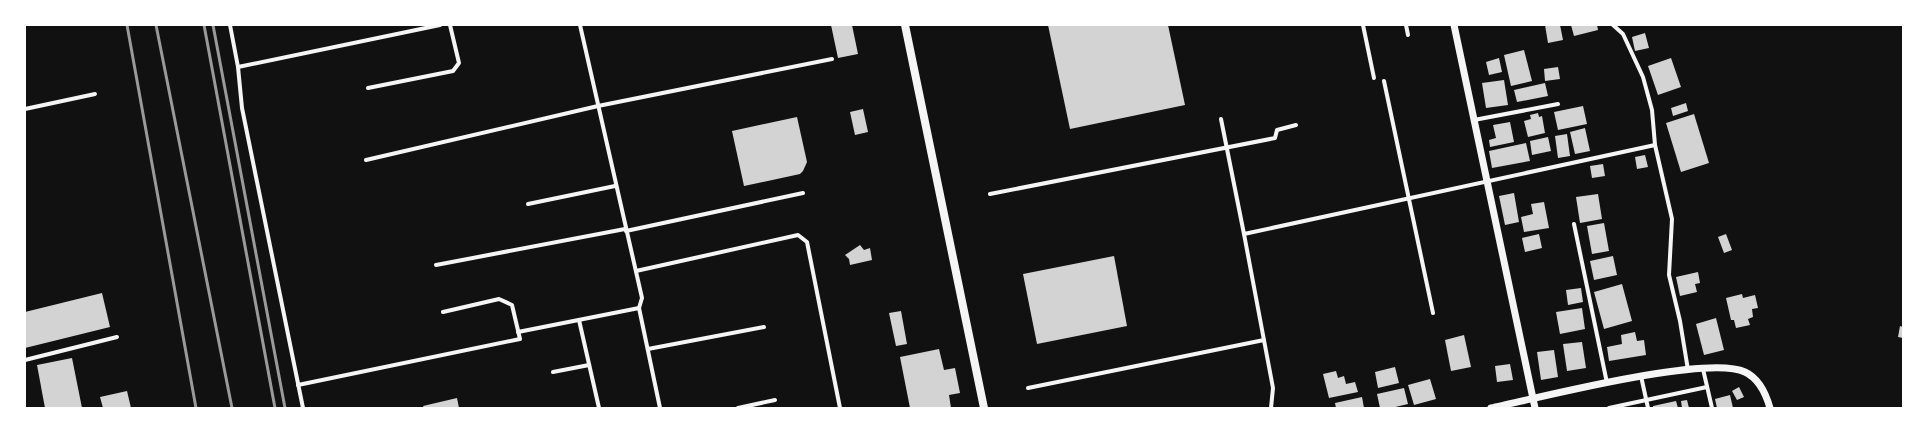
<svg xmlns="http://www.w3.org/2000/svg" width="1928" height="433" font-family="Montserrat,sans-serif">
<style>
.building{fill:#d3d3d3}
.lines{fill:none;stroke-linecap:round;stroke-linejoin:round}
.minor{stroke:#f5f5f5;stroke-width:4}
.tertiary{stroke:#f5f5f5;stroke-width:7}
.secondary{stroke:#f5f5f5;stroke-width:8}
.rail{stroke:#9a9a9a;stroke-width:3}
</style>
<rect width="100%" height="100%" fill="#111"/>
<g class="building">
<path d="M831 25H852L858 54 838 58Z"/>
<path d="M1048 25H1168L1185 105 1070 129Z"/>
<path d="M1545 25H1560L1563 40 1548 43Z"/>
<path d="M1571 25H1597L1598 30 1574 36Z"/>
<path d="M1645 33 1649 48 1635 51 1632 37Z"/>
<path d="M1524 50 1532 81 1511 86 1504 55Z"/>
<path d="M1499 58 1502 72 1489 75 1486 62Z"/>
<path d="M1671 58 1681 87 1658 95 1648 66Z"/>
<path d="M1558 67 1560 79 1545 81 1544 69Z"/>
<path d="M1504 80 1508 105 1486 108 1482 83Z"/>
<path d="M1545 83 1548 96 1517 102 1514 90Z"/>
<path d="M1686 103 1688 111 1673 116 1671 108Z"/>
<path d="M1583 106 1587 124 1558 130 1554 112Z"/>
<path d="M863 109 868 132 855 135 850 112Z"/>
<path d="M1538 113 1539 117 1542 116 1545 133 1528 137 1524 121 1531 119 1530 115Z"/>
<path d="M1694 114 1709 163 1681 172 1666 123Z"/>
<path d="M797 117 807 162 803 171 800 174 744 186 732 131Z"/>
<path d="M1510 122 1514 142 1490 147 1489 140 1496 138 1493 125Z"/>
<path d="M1585 128 1590 151 1575 154 1570 132Z"/>
<path d="M1567 134 1570 156 1558 158 1555 136Z"/>
<path d="M1548 137 1551 151 1532 155 1530 141Z"/>
<path d="M1526 143 1530 161 1492 168 1489 151Z"/>
<path d="M1645 155 1648 167 1637 169 1635 157Z"/>
<path d="M1603 164 1605 176 1592 178 1590 166Z"/>
<path d="M1514 193 1519 222 1505 225 1499 196Z"/>
<path d="M1598 194 1602 219 1580 223 1576 197Z"/>
<path d="M1544 202 1549 228 1524 232 1521 217 1533 214 1531 204Z"/>
<path d="M1604 223 1609 251 1592 254 1587 226Z"/>
<path d="M1539 234 1542 248 1525 252 1522 238Z"/>
<path d="M1726 234 1732 250 1724 253 1718 237Z"/>
<path d="M860 245 864 250 870 248 872 260 850 265 849 259 845 255Z"/>
<path d="M1114 256 1127 326 1037 344 1023 274Z"/>
<path d="M1613 256 1617 275 1594 280 1590 261Z"/>
<path d="M1698 272 1700 283 1695 284 1697 292 1680 296 1676 277Z"/>
<path d="M1622 284 1632 321 1604 329 1594 292Z"/>
<path d="M1581 288 1583 302 1568 305 1566 290Z"/>
<path d="M102 293 110 327 25 348V312Z"/>
<path d="M1742 294 1743 298 1755 295 1758 308 1752 309 1753 317 1748 319 1750 325 1736 328 1734 320H1731L1726 298Z"/>
<path d="M1582 308 1585 329 1560 334 1556 312Z"/>
<path d="M901 311 907 344 896 346 889 313Z"/>
<path d="M1716 318 1724 350 1704 355 1696 324Z"/>
<path d="M1900 326 1903 327V338L1898 337Z"/>
<path d="M1635 332 1637 341 1644 340 1646 355 1609 361 1607 347 1622 344 1621 335Z"/>
<path d="M1464 335 1471 367 1451 371 1445 340Z"/>
<path d="M1582 342 1586 368 1567 371 1563 344Z"/>
<path d="M939 349 944 370 955 368 960 393 949 395 951 408H910L900 357Z"/>
<path d="M1554 350 1558 377 1541 380 1537 352Z"/>
<path d="M72 358 82 408H45L37 365Z"/>
<path d="M1510 364 1513 380 1497 382 1495 366Z"/>
<path d="M1395 367 1399 383 1378 388 1375 372Z"/>
<path d="M1336 371 1338 378 1344 376 1346 384 1355 382 1358 392 1329 398 1323 374Z"/>
<path d="M1430 379 1436 399 1414 405 1408 385Z"/>
<path d="M1739 387 1744 397 1737 400 1732 391Z"/>
<path d="M1404 388 1408 404 1391 408H1380L1377 394Z"/>
<path d="M127 391 131 408H103L100 397Z"/>
<path d="M1730 395 1733 408H1717L1715 399Z"/>
<path d="M1362 397 1364 408H1336L1335 403Z"/>
<path d="M457 398 459 408H424L423 406Z"/>
<path d="M1687 400 1689 408H1682L1681 401Z"/>
<path d="M1676 401 1678 408H1653V406Z"/>
</g>
<g class="lines">
<g class="minor">
<path d="M230 25 238 67 242 108 303 408"/>
<path d="M580 25 642 298 639 308 660 408"/>
<path d="M1363 25 1374 78"/>
<path d="M1406 25 1408 35"/>
<path d="M1613 25 1623 34 1643 77 1652 110 1655 145 1672 219 1669 275 1680 321 1688 370"/>
<path d="M238 67 440 25"/>
<path d="M1384 81 1433 313"/>
<path d="M368 88 453 71 459 63 450 25"/>
<path d="M25 109 95 94"/>
<path d="M1221 119 1244 234"/>
<path d="M1474 120 1558 104"/>
<path d="M366 160 598 106 832 59"/>
<path d="M990 194 1275 138 1277 130 1296 125"/>
<path d="M528 204 615 186"/>
<path d="M1574 224 1607 383"/>
<path d="M626 231 803 193"/>
<path d="M436 265 625 229"/>
<path d="M636 271 798 235 807 242 840 408"/>
<path d="M579 320 599 408"/>
<path d="M518 332 639 308"/>
<path d="M648 349 764 327"/>
<path d="M25 360 117 337"/>
<path d="M1703 369 1712 408"/>
<path d="M553 372 589 365"/>
<path d="M1641 376 1648 408"/>
<path d="M298 385 520 339 512 305 499 299 443 312"/>
<path d="M1028 388 1264 340"/>
<path d="M738 408 775 400"/>
<path d="M1271 408 1273 388 1244 234 1655 145"/>
<path d="M1609 408 1707 387"/>
</g>
<g class="tertiary">
<path d="M1454 25 1535 408"/>
<path d="M1491 408C1538 398 1708 354 1745 372 1758 378 1766 394 1770 408"/>
</g>
<path class="secondary" d="M905 25 984 408"/>
<g class="rail">
<path d="M127 25 196 408"/>
<path d="M156 25 232 408"/>
<path d="M204 25 275 408"/>
<path d="M213 25 285 408"/>
</g>
</g>
<rect width="1928" height="433" fill="none" stroke="#ffffff" stroke-width="52"/>
</svg>
